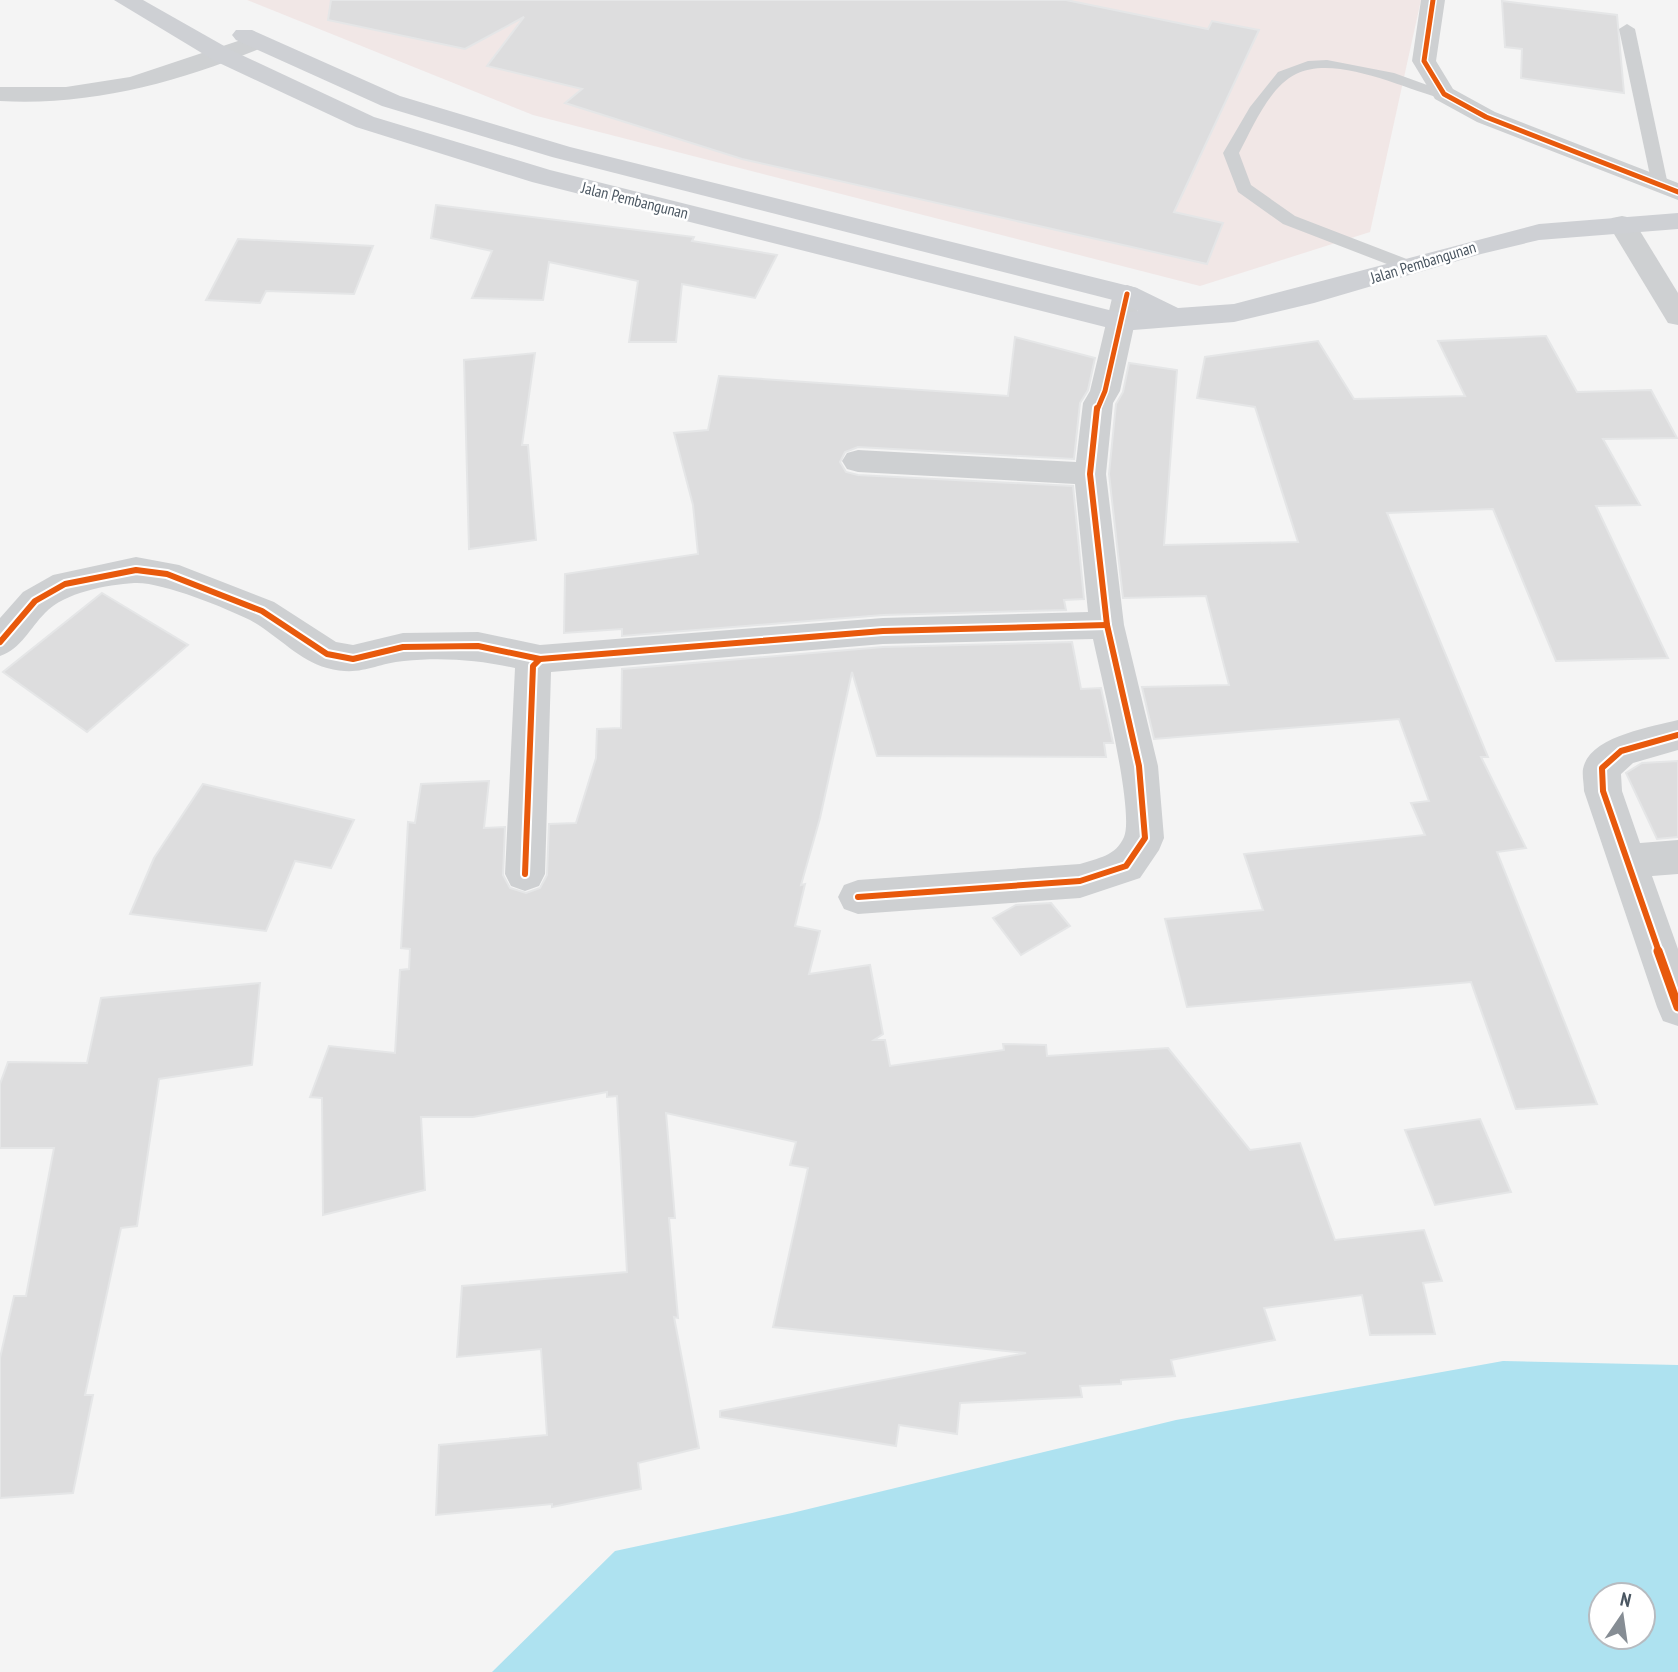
<svg xmlns="http://www.w3.org/2000/svg" width="1678" height="1672" font-family="'PT Sans Narrow',sans-serif">
<style>
.medical{fill:#f1e7e6}
.water{fill:#aee2f0;fill-rule:evenodd}
.building{fill:#ddddde;stroke:#e5e6e7;stroke-width:2}
.lines{fill:none;stroke-linecap:round;stroke-linejoin:round}
.lane{fill:#ced0d2;fill-rule:evenodd}
.street{fill:#ced0d2;fill-rule:evenodd}
.secondary{fill:#ced0d4;fill-rule:evenodd}
.cycleway-far2-casing{stroke:#fff;stroke-width:8}
.cycleway-far1-casing{stroke:#fff;stroke-width:10}
.cycleway-casing{stroke:#fff;stroke-width:13}
.cycleway-far2{stroke:#e8590c;stroke-width:5}
.cycleway-far1{stroke:#e8590c;stroke-width:6}
.cycleway{stroke:#e8590c;stroke-width:9}
.labels{text-anchor:middle;stroke-width:5;stroke-linejoin:round;paint-order:stroke}
.far-street-label{font-size:16px;fill:#4a5661;stroke:#fff}
</style>
<rect width="100%" height="100%" fill="#f4f4f4"/>
<path class="medical" d="M247 0H1421L1370 232 1200 286 533 115Z"/>
<path class="water" d="M1503 1361 1678 1365V1672H492L615 1551 792 1513 1176 1420ZM1601 1595H1643V1637H1601Z"/>
<g class="building">
<path d="M331 0H1066L1208 29 1212 21 1259 30 1174 212 1223 223 1207 264 742 159 565 103 582 89 487 66 524 17 465 49 328 20Z"/>
<path d="M1502 1 1617 15 1624 93 1521 78 1522 49 1505 47Z"/>
<path d="M436 205 694 237 692 241 777 255 755 298 682 284 676 342H629L638 281 549 262 543 300 472 298 492 251 431 238Z"/>
<path d="M238 239 373 246 354 294 266 291 260 303 206 300Z"/>
<path d="M1546 336 1577 392 1651 390 1677 438 1603 439 1640 505 1596 506 1668 658 1556 661 1493 509 1387 513 1488 757H1481L1526 848 1497 852 1597 1104 1516 1109 1471 982 1187 1007 1165 919 1263 910 1244 854 1425 835 1411 803 1429 801 1399 719 1154 739 1142 687 1229 685 1206 596 1123 598 1109 474 1116 404 1123 392 1129 363 1177 370 1164 545 1298 542 1255 407 1197 398 1205 357 1318 341 1354 399 1465 396 1438 341Z"/>
<path d="M1015 337 1095 358 1088 390 1080 403 1074 459 858 447 845 452 840 462 846 472 858 475 1073 486 1084 599 1064 600 1066 610 883 615 622 636V629L564 633 565 574 698 554 693 505 674 433 708 430 719 376 1008 396Z"/>
<path d="M535 353 522 445H528L536 540 469 549 464 360Z"/>
<path d="M102 593 188 645 87 732 3 672Z"/>
<path d="M1072 642 1081 689 1101 688 1113 743H1104L1106 757 877 756 852 672 820 818 801 885 805 884 795 926 820 931 809 974 870 965 883 1034 874 1040H885L890 1066 1004 1050 1003 1044 1046 1045 1047 1056 1168 1048 1250 1150 1300 1143 1335 1240 1424 1230 1442 1281 1423 1283 1435 1334 1370 1335 1362 1295 1264 1308 1275 1340 1171 1360 1175 1376 1121 1380V1384L1080 1386 1082 1397 960 1403 957 1434 899 1425 896 1446 720 1417V1411L1026 1353 773 1327 808 1168 790 1165 796 1142 666 1113 675 1218H669L678 1318 674 1317 699 1448 638 1463 641 1489 552 1507V1504L436 1515 439 1445 547 1435 541 1349 457 1357 462 1286 627 1272 617 1096 607 1097V1092L473 1117H421L425 1190 323 1215 322 1098 310 1097 329 1046 395 1053 400 970 409 969 410 949 401 948 408 822 415 823 421 784 489 781 484 828 505 827 503 875 510 888 526 893 540 888 547 875 549 824 576 823 596 758 597 729 621 728 622 669 883 647Z"/>
<path d="M1678 761V837L1657 839 1626 773 1642 763Z"/>
<path d="M203 784 354 820 331 868 295 861 266 931 130 914 154 858Z"/>
<path d="M1051 903 1070 926 1021 955 993 918 1016 905Z"/>
<path d="M260 983 252 1065 159 1079 137 1226 121 1228 85 1395H93L73 1493 0 1498V1358L14 1296H26L54 1148H0V1084L8 1062 87 1063 101 998Z"/>
<path d="M1480 1119 1511 1192 1435 1205 1405 1130Z"/>
</g>
<g class="lines">
<g class="lane">
<path d="M1627 24 1635 29 1668 185 1660 190 1652 185 1619 29Z"/>
<path d="M1327 60 1394 73 1452 94 1444 99C1404 89 1336 54 1296 74 1269 87 1252 129 1239 153L1251 185 1295 216 1417 263 1420 267 1417 271H1405L1283 224 1238 192 1223 153 1250 107 1278 72 1308 61Z"/>
</g>
<g class="street">
<path d="M1421 0H1445L1436 61 1453 89 1495 112 1678 183V200L1477 122 1435 99 1412 61Z"/>
<path d="M256 35 264 37 268 42 264 47C179 82 93 106 0 101V87H66L130 77Z"/>
<path d="M1622 216 1632 218 1678 293V325L1668 323 1608 224 1612 218Z"/>
<path d="M1127 285 1137 288 1141 294 1120 391 1113 403 1106 474 1124 625 1158 766 1164 838 1159 850 1140 878 1080 898 858 914 844 909 838 897 844 885 858 880 1080 864C1098 858 1116 856 1124 837 1135 812 1100 672 1093 639L883 644 551 672 545 874 539 886 525 891 511 886 505 874 515 668C479 660 442 657 404 661 373 664 361 677 327 668 298 660 276 634 250 620 226 608 160 581 134 583 107 585 65 592 45 613 30 628 21 649 0 656V618L23 592 53 575 136 557 179 565 274 602 336 642 353 645 403 633 478 632 540 645 883 618 1088 612 1075 484 858 472 847 469 842 461 847 453 858 450 1076 462 1083 403 1090 391 1113 294 1117 288Z"/>
<path d="M1678 720V750L1633 763 1621 774 1622 791 1640 843 1678 840V874L1652 876 1678 949V1026L1663 1021 1657 1007 1584 791C1584 784 1582 775 1583 769 1589 736 1652 727 1678 720Z"/>
</g>
<path class="secondary" d="M114 0H143L233 51 374 117 550 170 1121 313 1138 311 1117 301 552 157 382 106 236 40 232 35 236 30H252L400 96 570 147 1137 288 1178 308 1234 304 1539 224 1678 213V229L1539 240 1481 254 1314 303 1234 322 1121 331 532 182 356 127 215 61Z"/>
<defs>
<g id="cycleway-far2">
<path d="M1433 0 1424 61 1444 94 1486 117 1678 192"/>
<path d="M1097 410 1105 391 1127 294"/>
</g>
<g id="cycleway-far1">
<path d="M0 642 35 601 65 584 136 570 167 574 262 611 327 654 353 659 403 647 478 646 540 659"/>
<path d="M525 874 533 666 540 659 883 631 1107 625"/>
<path d="M858 897 1080 881 1126 866 1145 838 1139 766 1107 625 1090 474 1097 408"/>
<path d="M1659 952 1603 791 1602 768 1621 751 1678 735"/>
</g>
<path id="cycleway" d="M1658 951 1678 1007"/>
</defs>
<use href="#cycleway-far2" class="cycleway-far2-casing"/>
<use href="#cycleway-far1" class="cycleway-far1-casing"/>
<use href="#cycleway" class="cycleway-casing"/>
<use href="#cycleway-far2" class="cycleway-far2"/>
<use href="#cycleway-far1" class="cycleway-far1"/>
<use href="#cycleway" class="cycleway"/>
</g>
<g class="labels">
<g class="far-street-label">
<text transform="translate(635 200) rotate(14)" y="6">Jalan Pembangunan</text>
<text transform="translate(1423 262) rotate(-17)" y="6">Jalan Pembangunan</text>
</g>
</g>
<g transform="translate(1622 1616) rotate(13)"><circle r="33" fill="#ffffff" stroke="#b7bbc0" stroke-width="2"/>
<path d="M0-5L12 26L0 18L-12 26Z" fill="#868d94"/>
<text y="-10" font-size="19" font-weight="bold" text-anchor="middle" fill="#4a5661">N</text>
</g>
</svg>
